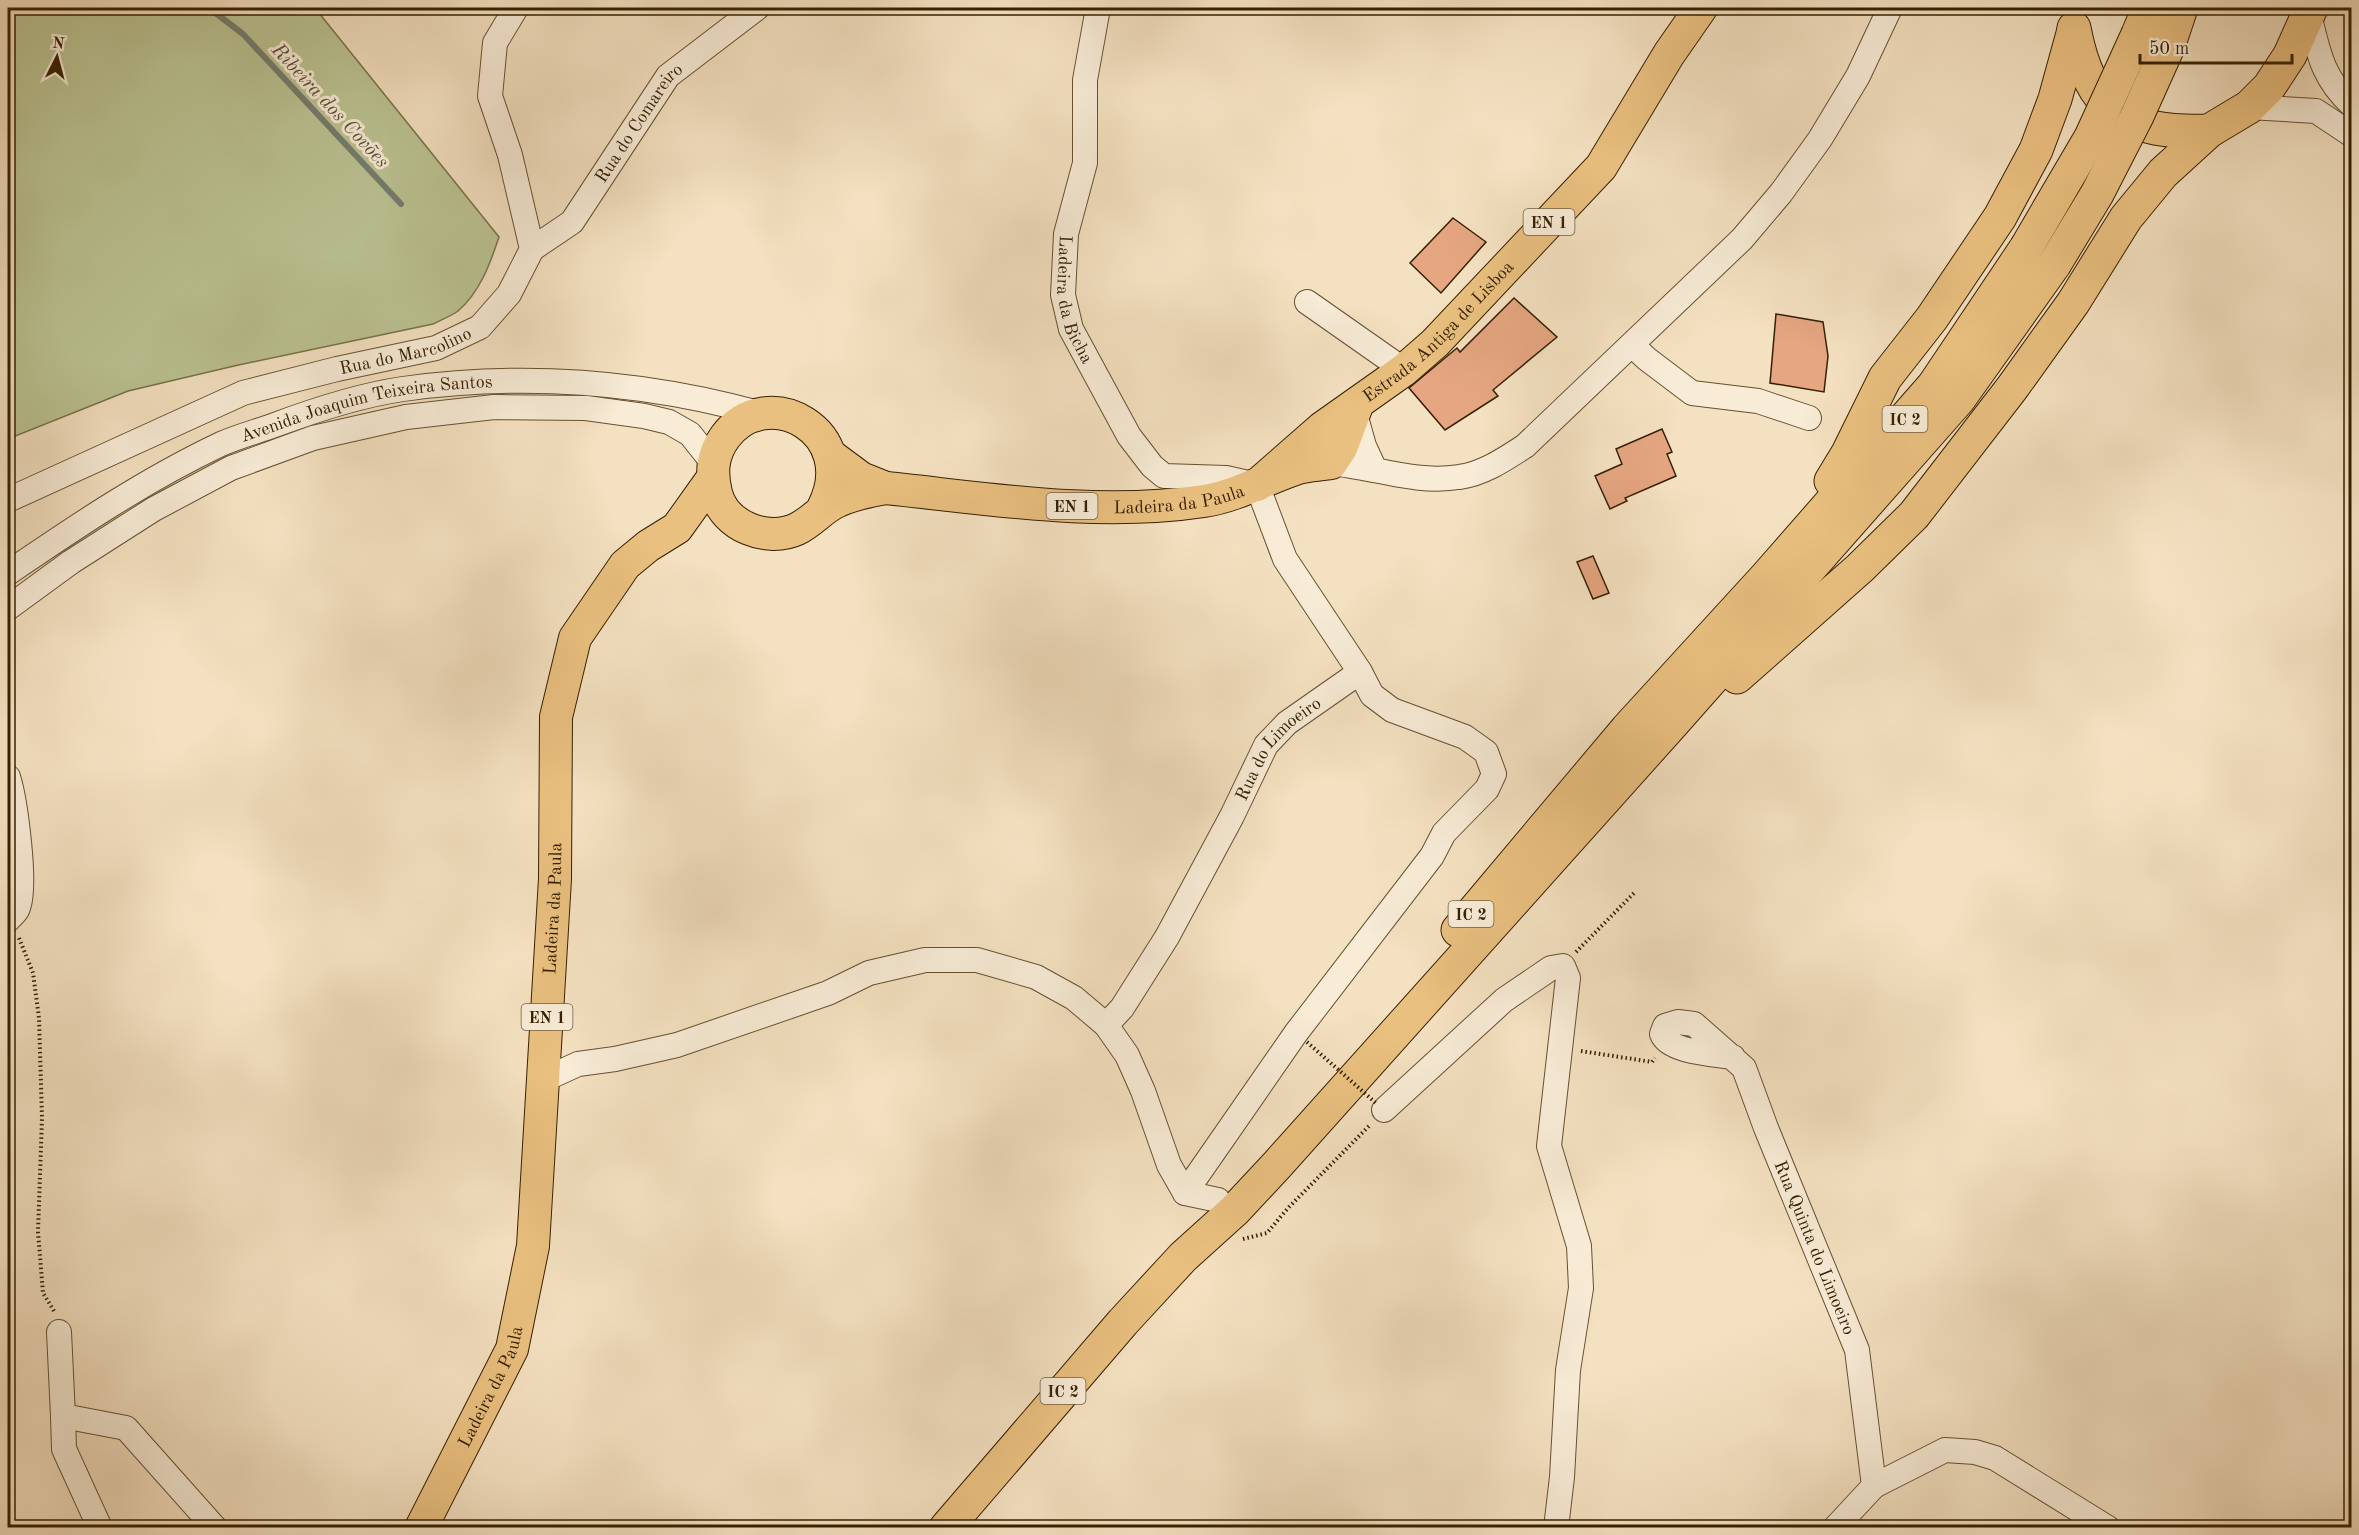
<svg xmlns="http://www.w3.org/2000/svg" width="2359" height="1535" font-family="'Old Standard TT',serif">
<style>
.green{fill:#bbc393;stroke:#78724a;stroke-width:1.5}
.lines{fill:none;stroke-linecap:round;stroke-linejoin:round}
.stream{stroke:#747e70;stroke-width:6}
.building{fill:#e5a681;stroke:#362000;stroke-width:1.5}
.minor-casing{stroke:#665030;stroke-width:26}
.major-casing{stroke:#362000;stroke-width:34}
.highway-casing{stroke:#362000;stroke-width:35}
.path{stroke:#362000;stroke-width:4;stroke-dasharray:1.5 3;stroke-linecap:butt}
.minor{stroke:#f8ecd7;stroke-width:24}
.major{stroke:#eac080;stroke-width:32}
.highway{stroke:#eac080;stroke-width:33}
.highway-bridge-casing{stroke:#362000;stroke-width:35;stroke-linecap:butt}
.path-bridge{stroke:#362000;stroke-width:4;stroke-dasharray:1.5 3;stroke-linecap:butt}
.highway-bridge{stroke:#eac080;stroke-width:33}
.labels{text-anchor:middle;stroke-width:6;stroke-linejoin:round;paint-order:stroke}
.shield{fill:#f8ecd7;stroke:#705d40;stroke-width:1.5}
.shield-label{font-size:16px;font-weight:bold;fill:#362000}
.street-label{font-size:18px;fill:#362000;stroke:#f8ecd7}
.water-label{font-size:20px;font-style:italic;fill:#554f38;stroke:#f8ecd7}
</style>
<rect width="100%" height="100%" fill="#f4e1c1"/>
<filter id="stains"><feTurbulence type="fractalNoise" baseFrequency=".00333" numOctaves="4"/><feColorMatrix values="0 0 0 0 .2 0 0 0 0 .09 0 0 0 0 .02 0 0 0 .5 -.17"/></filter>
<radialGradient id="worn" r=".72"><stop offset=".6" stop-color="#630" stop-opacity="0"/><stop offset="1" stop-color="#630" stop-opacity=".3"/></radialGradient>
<path class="green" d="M8 8H315L499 237C490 264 480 292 458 311 451 316 441 320 433 324L234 366 128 391 8 439Z"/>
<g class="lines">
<path class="stream" d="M209 8 243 34 401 204"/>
</g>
<g class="building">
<path d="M1453 218 1486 242 1441 293 1410 263Z"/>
<path d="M1514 298 1557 337 1493 390 1498 396 1445 430 1409 388 1457 348 1460 352Z"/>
<path d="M1776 314 1823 322 1828 356 1824 392 1770 383Z"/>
<path d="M1662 429 1672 452 1667 454 1676 476 1625 498 1627 501 1610 509 1595 476 1622 464 1616 449Z"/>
<path d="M1593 556 1609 593 1593 599 1577 562Z"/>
</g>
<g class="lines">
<defs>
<g id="minor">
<path id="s1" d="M1098 8 1085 80V163L1066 234 1063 295 1071 329 1129 436 1152 466 1164 476 1226 478 1257 485 1285 559 1360 672 1372 695 1392 710 1465 737 1486 752 1494 774 1487 789 1444 833 1432 856 1296 1033 1185 1193"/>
<path d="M2309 14C2318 51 2322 78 2352 105"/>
<path d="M2249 107 2316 111 2352 135"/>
<path id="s2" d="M532 249 572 222 668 76 757 8"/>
<path d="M1307 302 1404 370"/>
<path d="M1632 345 1647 359 1692 393 1758 401 1809 418"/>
<path d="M1355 414 1364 446 1375 470"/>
<path d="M1324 452 1331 463C1373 467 1416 484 1459 477 1483 474 1505 459 1525 446L1742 239 1781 193 1820 139 1858 76 1890 8"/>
<path id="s3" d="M8 500 243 393 337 369 436 348 480 327 509 294 532 249 510 155 490 96 495 43 516 8"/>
<path id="s4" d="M8 573C77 526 145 480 221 444 237 437 255 432 272 426 312 411 361 395 403 389 525 372 643 381 762 414"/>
<path d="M8 608 71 562 154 509 231 468 313 438 406 417 494 407 586 408 644 416 669 422 690 434 713 463"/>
<path d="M8 777C15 799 28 891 17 910 15 914 10 917 8 920"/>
<path id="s5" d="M1106 1025 1122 1008 1167 937 1232 816 1266 745 1287 723 1360 672"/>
<path id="s6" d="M1733 1057C1714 1054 1669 1052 1662 1034L1665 1026 1678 1022 1694 1024 1744 1068 1766 1128 1857 1350 1874 1486 1835 1528"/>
<path d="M543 1080 578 1064 615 1059 677 1045 828 993 869 973 925 960H977L1036 977 1074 998 1106 1025 1127 1055 1143 1091 1169 1165 1185 1193 1218 1200"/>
<path d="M1384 1110 1504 1000 1551 968 1563 966 1568 978 1549 1146 1579 1246 1581 1288 1568 1370 1562 1477 1556 1528"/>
<path d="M59 1332 63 1416"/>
<path d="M1874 1486 1945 1450 1975 1452 1995 1458 2108 1528"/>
<path d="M100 1528 64 1449 63 1416 126 1428 215 1528"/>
</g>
<g id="major">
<path id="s7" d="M830 455 861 478 886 488C992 499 1098 517 1204 501 1237 496 1265 479 1295 469 1306 465 1319 465 1331 463L1341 448 1358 403"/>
<path id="s8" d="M1257 485 1322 428 1404 370 1435 343 1601 167 1669 54 1701 8"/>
<path d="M823 508C862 432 767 380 725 437 712 455 711 472 716 493 724 526 767 543 797 529 813 521 822 508 838 501 853 494 869 491 886 488"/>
<path id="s9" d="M421 1528 512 1349 533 1246 555 879 556 717 575 638 625 565 648 546 677 528 712 479"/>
</g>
<g id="highway">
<path d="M2074 28C2090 112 2126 134 2209 131"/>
<path d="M2138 34 2149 8"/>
<path d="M2168 47 2181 8"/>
<path d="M1831 481 1848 453 1885 378 1932 318 2000 217 2036 150 2055 99 2074 30"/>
<path d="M1737 677 1860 568 1914 515 2012 388 2073 303 2126 218 2163 173 2209 131 2249 107 2269 87 2290 55 2311 8"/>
<path d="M1458 930 1627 729 1766 577 1934 385 2026 248"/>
<path d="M946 1528 1123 1322 1183 1257 1235 1210 1277 1165 1672 724 1959 399 2054 265"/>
</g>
</defs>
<use href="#minor" class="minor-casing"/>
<use href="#major" class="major-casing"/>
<use href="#highway" class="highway-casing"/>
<g class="path">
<path d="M19 938 33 973 39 1018 42 1118 38 1232 43 1293 54 1311"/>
<path d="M1576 952 1634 893"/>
<path d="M1581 1051 1652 1062 1655 1058"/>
<path d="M1243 1239 1267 1233 1288 1208 1371 1124"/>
</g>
<use href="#minor" class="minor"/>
<use href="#major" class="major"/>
<use href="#highway" class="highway"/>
<defs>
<g id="highway-bridge">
<path d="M2026 248 2091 137 2138 34"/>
<path d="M2054 265 2097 194 2137 116 2168 47"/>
</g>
</defs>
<use href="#highway-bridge" class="highway-bridge-casing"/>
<path class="path-bridge" d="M1307 1042 1377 1104"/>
<use href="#highway-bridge" class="highway-bridge"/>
</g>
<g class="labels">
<g class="shield">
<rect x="1523.5" y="209" width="51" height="26" rx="4.5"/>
<rect x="1882.5" y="406" width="45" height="26" rx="4.5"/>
<rect x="1046.5" y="493" width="51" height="26" rx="4.5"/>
<rect x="1448.5" y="901" width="45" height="26" rx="4.5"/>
<rect x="521.5" y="1004" width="51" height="26" rx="4.5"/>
<rect x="1040.5" y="1378" width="45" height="26" rx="4.5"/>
</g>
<g class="shield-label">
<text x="1549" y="228">EN 1</text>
<text x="1905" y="425">IC 2</text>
<text x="1072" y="512">EN 1</text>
<text x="1471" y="920">IC 2</text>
<text x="547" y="1023">EN 1</text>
<text x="1063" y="1397">IC 2</text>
</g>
<g class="street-label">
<text dy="6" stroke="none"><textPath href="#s2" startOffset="168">Rua do Comareiro</textPath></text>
<text dy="6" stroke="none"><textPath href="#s1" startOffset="297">Ladeira da Bicha</textPath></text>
<text dy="6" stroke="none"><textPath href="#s8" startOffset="238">Estrada Antiga de Lisboa</textPath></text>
<text dy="6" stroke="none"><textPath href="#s3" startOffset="426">Rua do Marcolino</textPath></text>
<text dy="6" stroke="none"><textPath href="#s4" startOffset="400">Avenida Joaquim Teixeira Santos</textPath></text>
<text dy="6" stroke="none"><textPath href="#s7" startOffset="360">Ladeira da Paula</textPath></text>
<text dy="6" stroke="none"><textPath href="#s5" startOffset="328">Rua do Limoeiro</textPath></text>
<text dy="6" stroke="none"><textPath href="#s9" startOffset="644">Ladeira da Paula</textPath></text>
<text dy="6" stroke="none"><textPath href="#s6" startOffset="375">Rua Quinta do Limoeiro</textPath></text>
<text dy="6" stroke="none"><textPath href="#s9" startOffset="158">Ladeira da Paula</textPath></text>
</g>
<g class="water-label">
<text transform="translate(331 105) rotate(47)" y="7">Ribeira dos Covões</text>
</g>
</g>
<rect width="2359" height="1535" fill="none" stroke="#f4e1c1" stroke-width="30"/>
<rect x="9" y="9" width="2341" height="1517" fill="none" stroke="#362000" stroke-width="3"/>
<rect x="15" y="15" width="2329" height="1505" fill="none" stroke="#362000" stroke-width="1.5"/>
<g transform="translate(57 57) rotate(6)" stroke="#f8ecd7" stroke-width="4.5" paint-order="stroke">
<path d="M0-4.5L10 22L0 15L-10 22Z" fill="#362000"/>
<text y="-9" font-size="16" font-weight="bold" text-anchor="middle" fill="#362000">N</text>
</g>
<path d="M2140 54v9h152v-9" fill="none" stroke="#362000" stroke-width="3"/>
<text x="2149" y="54" font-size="18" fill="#362000" stroke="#f8ecd7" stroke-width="4.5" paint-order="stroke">50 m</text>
<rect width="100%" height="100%" filter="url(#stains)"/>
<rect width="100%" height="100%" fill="url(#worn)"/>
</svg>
